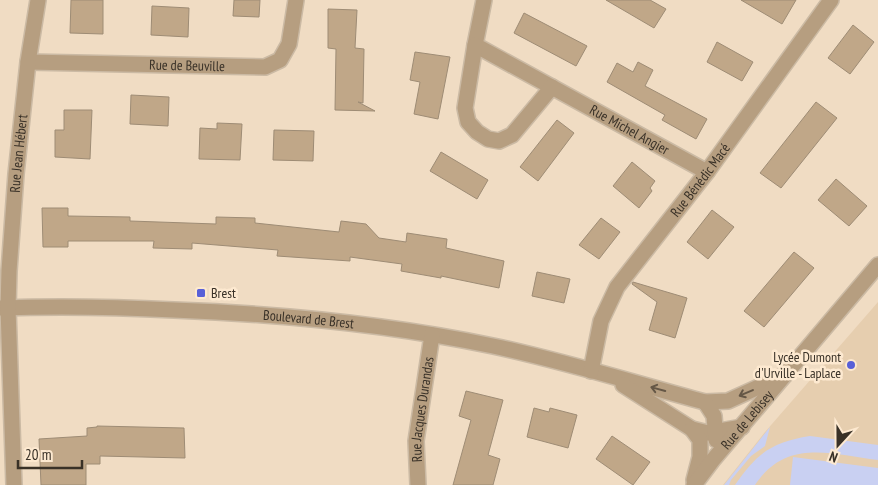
<svg xmlns="http://www.w3.org/2000/svg" width="878" height="485" font-family="'PT Sans Narrow',sans-serif">
<style>
.built{fill:#e6ceaf}
.green{fill:#c9d0f2}
.building{fill:#c0a788;stroke:#9e8c75}
.lines{fill:none;stroke-linecap:round;stroke-linejoin:round}
.minor-casing{stroke:#cbbaa4;stroke-width:18}
.minor{stroke:#b69e80;stroke-width:15}
.oneway{stroke:#655746}
.poi-dot{fill:#5860d7;stroke:#fde9d0;stroke-width:2}
.labels{text-anchor:middle;stroke-width:5;stroke-linejoin:round;paint-order:stroke}
.street-label{font-size:14px;fill:#393127;stroke:#fde9d0}
.poi-label{font-size:14px;fill:#393127;stroke:#fde9d0;text-anchor:start}
</style>
<rect width="100%" height="100%" fill="#f0dcc3"/>
<path class="built" d="M878 302V485H723L765 432Z"/>
<g class="green">
<path d="M770 427 765 446 751 456 731 480 729 485H724Z"/>
<path d="M810 436 878 445V460C831 454 786 438 755 485H735C757 453 772 442 810 436Z"/>
<path d="M793 457 878 468V485H790Z"/>
</g>
<g class="building">
<path d="M71 0H103V34L70 33Z"/>
<path d="M234 0H260L259 17 233 16Z"/>
<path d="M606 0H650L666 9 654 28Z"/>
<path d="M741 0H796L782 24Z"/>
<path d="M152 6 189 8 188 37 151 35Z"/>
<path d="M328 9 357 10 355 48 364 49 363 103 358 102 375 111 335 110 336 49 328 48Z"/>
<path d="M524 13 587 46 576 66 514 33Z"/>
<path d="M853 25 874 42 850 74 828 58Z"/>
<path d="M717 42 753 62 742 81 707 62Z"/>
<path d="M415 52 450 57 438 119 414 114 420 82 410 80Z"/>
<path d="M638 62 653 70 645 86 707 119 696 139 662 120 665 115 607 82 617 63 633 72Z"/>
<path d="M131 95 169 97 168 126 130 124Z"/>
<path d="M816 102 837 118 781 188 760 173Z"/>
<path d="M64 110H92L90 159 55 157V130H64Z"/>
<path d="M557 120 574 133 538 181 520 167Z"/>
<path d="M217 123 242 124 240 160 199 159 200 128 217 129Z"/>
<path d="M274 130 314 131 313 161 273 160Z"/>
<path d="M441 152 488 180 477 199 430 171Z"/>
<path d="M632 162 655 181 650 188 652 191 639 208 613 186Z"/>
<path d="M836 179 867 206 849 226 818 200Z"/>
<path d="M42 208H68V216L130 217V221L216 224V217L255 218V223L339 232 341 221 366 224 379 238 406 242 407 233 447 239 446 248 504 261 499 288 441 276V278L401 271 402 264 350 257V261L277 256 278 250 192 243V249L153 248 154 241H68V247H43Z"/>
<path d="M712 210 734 227 708 259 687 242Z"/>
<path d="M601 218 620 232 599 259 579 245Z"/>
<path d="M794 252 814 268 764 327 744 311Z"/>
<path d="M537 272 570 279 564 303 532 296Z"/>
<path d="M633 282 687 298 675 338 649 330 657 302 632 284Z"/>
<path d="M466 391 503 400 488 455 500 459 493 485H453L471 420 459 416Z"/>
<path d="M534 408 549 412 550 408 577 415 568 448 527 437Z"/>
<path d="M97 426 184 428 185 458 100 456V464H86V485H41L39 439 87 436V428L97 427Z"/>
<path d="M612 436 650 462 633 485 596 459Z"/>
</g>
<g class="lines">
<defs>
<g id="minor">
<path id="s1" d="M484 0 475 45 707 172"/>
<path d="M475 45 465 108 468 122 477 132 488 139 499 141 512 135 552 87"/>
<path id="s2" d="M28 62 265 67 280 60 289 44 296 0"/>
<path id="s3" d="M0 308C58 306 116 307 174 310 281 314 388 324 493 346 564 361 634 383 705 402L728 401 785 375"/>
<path id="s4" d="M591 371 601 321 617 287 707 172 831 0"/>
<path d="M623 385 692 429 708 433 742 427"/>
<path d="M705 402 714 416 716 440"/>
<path d="M692 429 700 440V457L694 480"/>
<path id="s5" d="M14 485 8 308 9 271 16 174 28 62 38 0"/>
<path id="s6" d="M418 485 416 441 432 335"/>
<path id="s7" d="M694 485 712 461 878 265"/>
</g>
</defs>
<use href="#minor" class="minor-casing"/>
<use href="#minor" class="minor"/>
</g>
<defs><path id="oneway-shaft" d="M-6 0H5M1.5-3L5.5 0L1.5 3" fill="none" stroke-width="1.6" stroke-linecap="round" stroke-linejoin="round" transform="scale(1.25)"/></defs>
<g class="oneway">
<use href="#oneway-shaft" transform="translate(658 389) rotate(-165)"/>
<use href="#oneway-shaft" transform="translate(746 393) rotate(157)"/>
</g>
<g class="poi-dot">
<rect x="196" y="288" width="10" height="10" rx="2.5"/>
<circle cx="851" cy="365" r="5"/>
</g>
<g class="labels">
<g class="street-label">
<text dy="5" stroke="none"><textPath href="#s2" startOffset="159">Rue de Beuville</textPath></text>
<text dy="5" stroke="none"><textPath href="#s1" startOffset="222">Rue Michel Angier</textPath></text>
<text dy="5" stroke="none"><textPath href="#s5" startOffset="332">Rue Jean Hébert</textPath></text>
<text dy="5" stroke="none"><textPath href="#s4" startOffset="224">Rue Bénédic Macé</textPath></text>
<text dy="5" stroke="none"><textPath href="#s3" startOffset="309">Boulevard de Brest</textPath></text>
<text dy="5" stroke="none"><textPath href="#s6" startOffset="76">Rue Jacques Durandas</textPath></text>
<text dy="5" stroke="none"><textPath href="#s7" startOffset="84">Rue de Lebisey</textPath></text>
</g>
<g class="poi-label">
<text x="211" y="298">Brest</text>
<text x="841" y="362" text-anchor="end">Lycée Dumont<tspan x="841" dy="16">d'Urville - Laplace</tspan></text>
</g>
</g>
<g transform="translate(838 445) rotate(201)" stroke="#fde9d0" stroke-width="4" paint-order="stroke">
<path d="M0-4L9 19L0 12L-9 19Z" fill="#393127"/>
<text y="-8" font-size="14" font-weight="bold" text-anchor="middle" fill="#393127">N</text>
</g>
<path d="M18 460v8h64v-8" fill="none" stroke="#393127" stroke-width="2.5"/>
<text x="25" y="460" font-size="15" fill="#393127" stroke="#fde9d0" stroke-width="4" paint-order="stroke">20 m</text>
</svg>
